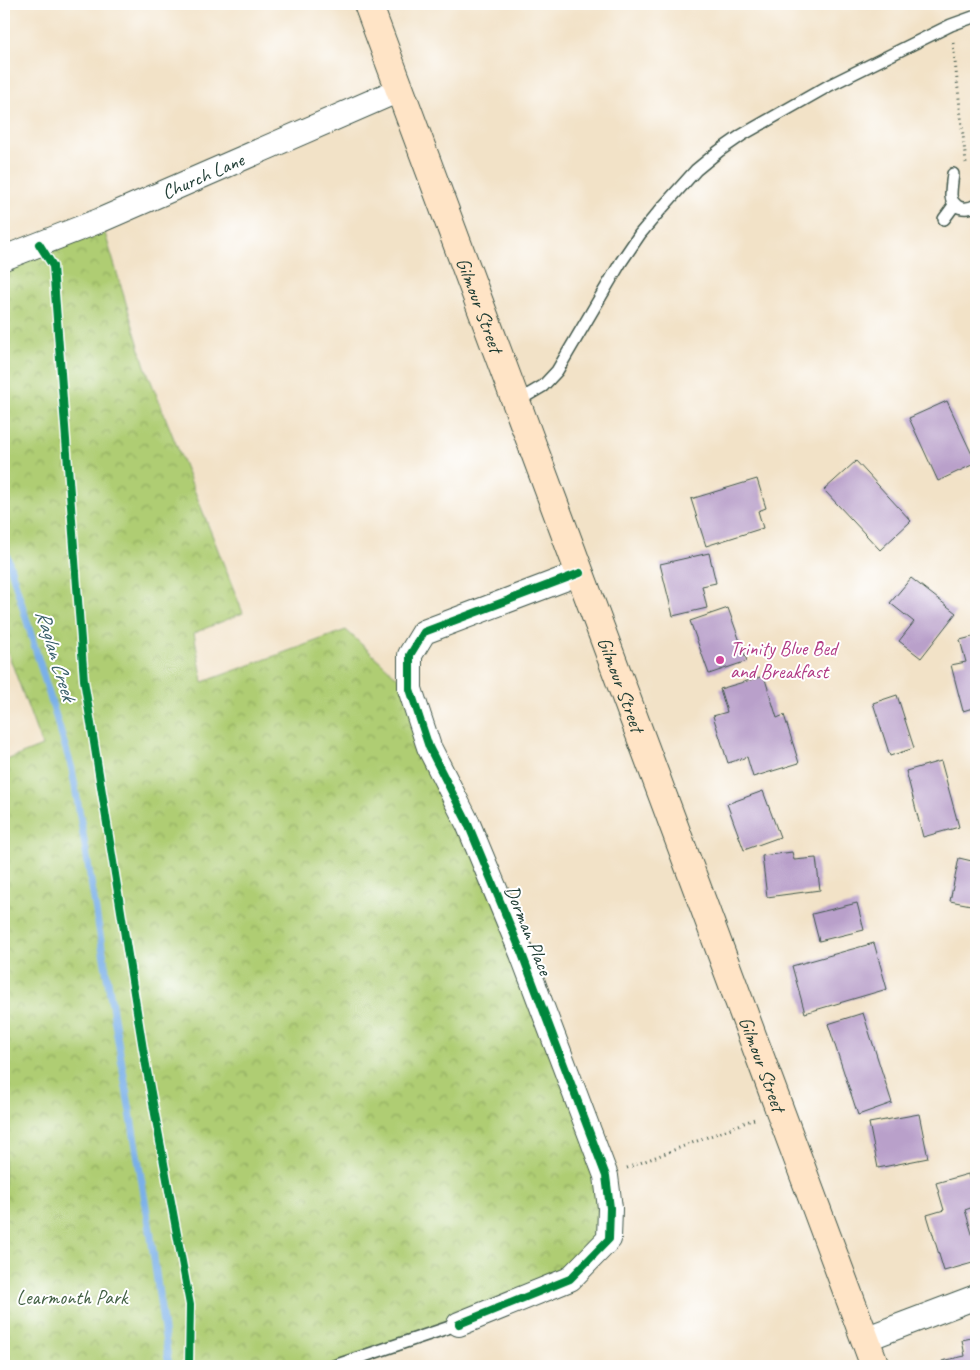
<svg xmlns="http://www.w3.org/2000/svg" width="980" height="1370" font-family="Caveat,sans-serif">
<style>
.park{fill:url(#park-crowns);stroke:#678554}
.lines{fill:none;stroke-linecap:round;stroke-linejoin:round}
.stream{stroke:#7ab0e8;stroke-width:7}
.building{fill:#b9a0ca}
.service-casing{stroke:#3f564a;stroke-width:14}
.minor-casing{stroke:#3f564a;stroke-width:26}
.secondary-casing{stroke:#3f564a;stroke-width:30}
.path{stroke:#3f564a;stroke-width:3;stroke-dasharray:1 4;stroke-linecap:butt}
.service{stroke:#fff;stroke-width:11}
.minor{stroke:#fff;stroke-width:24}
.secondary{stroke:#ffe4c6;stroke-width:28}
.cycleway-casing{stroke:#fff;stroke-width:11}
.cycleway{stroke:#00873e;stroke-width:8}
.hotel-dot{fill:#d1479c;stroke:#fff;stroke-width:2}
.labels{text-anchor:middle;stroke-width:4;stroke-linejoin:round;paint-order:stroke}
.street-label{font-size:20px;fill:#1f3d34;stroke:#fff}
.hotel-label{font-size:20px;fill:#b23c85;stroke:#fff;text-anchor:start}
.park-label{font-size:20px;fill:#436144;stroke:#fff}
.water-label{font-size:21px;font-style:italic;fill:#3a606a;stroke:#fff}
</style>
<defs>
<pattern id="park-crowns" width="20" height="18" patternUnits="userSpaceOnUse" patternTransform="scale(1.25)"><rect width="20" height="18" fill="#afcd73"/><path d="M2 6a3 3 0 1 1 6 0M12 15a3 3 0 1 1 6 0" fill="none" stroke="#8ea85f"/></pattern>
</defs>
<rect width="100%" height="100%" fill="#fff"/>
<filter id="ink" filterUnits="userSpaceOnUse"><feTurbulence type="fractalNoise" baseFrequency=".02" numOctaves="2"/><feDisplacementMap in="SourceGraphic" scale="10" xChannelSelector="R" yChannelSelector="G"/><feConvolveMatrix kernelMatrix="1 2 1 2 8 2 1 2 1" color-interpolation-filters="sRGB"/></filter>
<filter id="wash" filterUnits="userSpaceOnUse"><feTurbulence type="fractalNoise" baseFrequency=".0096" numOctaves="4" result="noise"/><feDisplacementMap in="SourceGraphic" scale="20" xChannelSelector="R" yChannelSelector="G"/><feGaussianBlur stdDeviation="1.12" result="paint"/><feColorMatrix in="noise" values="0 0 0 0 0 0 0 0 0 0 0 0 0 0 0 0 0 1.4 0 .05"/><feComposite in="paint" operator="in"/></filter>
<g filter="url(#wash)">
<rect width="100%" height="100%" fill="#f2e2c7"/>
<path class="park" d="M101 220 145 366 243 613 194 633 203 682 346 630 410 689 606 1176 609 1239 570 1279 357 1366H4V761L42 746 4 642V258Z"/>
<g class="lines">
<path class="stream" d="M4 546 72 769 150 1230 169 1366"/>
</g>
<g id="blocks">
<g class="building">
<path d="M947 401 976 463 938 481 909 418Z"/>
<path d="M856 461 911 521 880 550 824 490Z"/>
<path d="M757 479 766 508 758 511 763 528 706 546 691 499Z"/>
<path d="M709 553 716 583 702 586 707 608 673 616 660 564Z"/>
<path d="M911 578 956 613 921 658 899 641 914 622 890 603Z"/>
<path d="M728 608 747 661 709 674 690 621Z"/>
<path d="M976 636V707L963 711 951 665 966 662 960 640Z"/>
<path d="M764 676 777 718 784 715 799 763 753 777 747 757 728 763 713 716 727 712 720 689Z"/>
<path d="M897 695 914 748 890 756 873 703Z"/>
<path d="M941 761 959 827 923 837 906 771Z"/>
<path d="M763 791 780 837 744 850 727 804Z"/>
<path d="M792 852 794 860 816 858 820 890 767 897 762 856Z"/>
<path d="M959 858 976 862V906L950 901Z"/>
<path d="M857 903 864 930 819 941 812 914Z"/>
<path d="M874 943 887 989 805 1013 792 966Z"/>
<path d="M863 1013 892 1103 858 1115 828 1024Z"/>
<path d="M919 1114 928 1158 878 1168 869 1123Z"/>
<path d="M968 1174 976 1202V1206L965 1210 976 1247V1262L944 1271 927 1215 944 1210 936 1183Z"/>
<path d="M976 1337V1366H943L942 1361 965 1356 962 1340Z"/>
</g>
</g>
</g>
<g filter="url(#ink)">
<use href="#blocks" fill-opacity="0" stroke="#3f564a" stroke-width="1"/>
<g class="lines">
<defs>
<g id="service">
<path d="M953 174C952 181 951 188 951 195 952 209 966 211 976 205"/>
<path d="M944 219 955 204"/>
<path d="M516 402 543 386 557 371 621 262 640 234 662 208 696 170 719 151 742 135 830 85 951 25 976 16"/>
<path d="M334 1366 459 1324"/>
</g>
<g id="minor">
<path id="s1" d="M4 258 101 220 399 90"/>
<path d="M459 1324 570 1279 609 1239 610 1208 606 1176 522 954 468 824 429 747 410 689V655L424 632 580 573"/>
<path d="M865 1339 976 1297"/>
</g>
<g id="secondary">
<path id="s2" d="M368 4 875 1366"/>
</g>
</defs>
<use href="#service" class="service-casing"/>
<use href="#minor" class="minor-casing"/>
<use href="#secondary" class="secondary-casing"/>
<g class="path">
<path d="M953 43 966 163"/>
<path d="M627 1168 757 1118"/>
</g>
<use href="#service" class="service"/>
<use href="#minor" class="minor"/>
<use href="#secondary" class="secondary"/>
<defs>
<g id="cycleway">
<path d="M39 244 53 266 84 680 143 1049 190 1305 189 1366"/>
<path d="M459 1324 570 1279 609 1239 610 1208 606 1176 522 954 468 824 429 747 410 689V655L424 632 580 573"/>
</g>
</defs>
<use href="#cycleway" class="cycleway-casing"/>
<use href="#cycleway" class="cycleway"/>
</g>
</g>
<circle class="hotel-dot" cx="720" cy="660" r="5"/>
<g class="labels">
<g class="street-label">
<text dy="7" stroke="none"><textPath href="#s1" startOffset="215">Church Lane</textPath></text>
<text dy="7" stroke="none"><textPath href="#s2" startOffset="321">Gilmour Street</textPath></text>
<text dy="7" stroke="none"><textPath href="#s2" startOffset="726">Gilmour Street</textPath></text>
<text transform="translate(529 930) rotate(68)" y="7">Dorman Place</text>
<text dy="7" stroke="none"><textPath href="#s2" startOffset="1131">Gilmour Street</textPath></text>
</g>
<g class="hotel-label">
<text x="730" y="655">Trinity Blue Bed<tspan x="730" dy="23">and Breakfast</tspan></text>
</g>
<g class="park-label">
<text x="72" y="1304">Learmonth Park</text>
</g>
<g class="water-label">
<text transform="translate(56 655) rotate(73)" y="7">Raglan Creek</text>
</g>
</g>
<rect width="980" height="1370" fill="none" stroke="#fff" stroke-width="20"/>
</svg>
